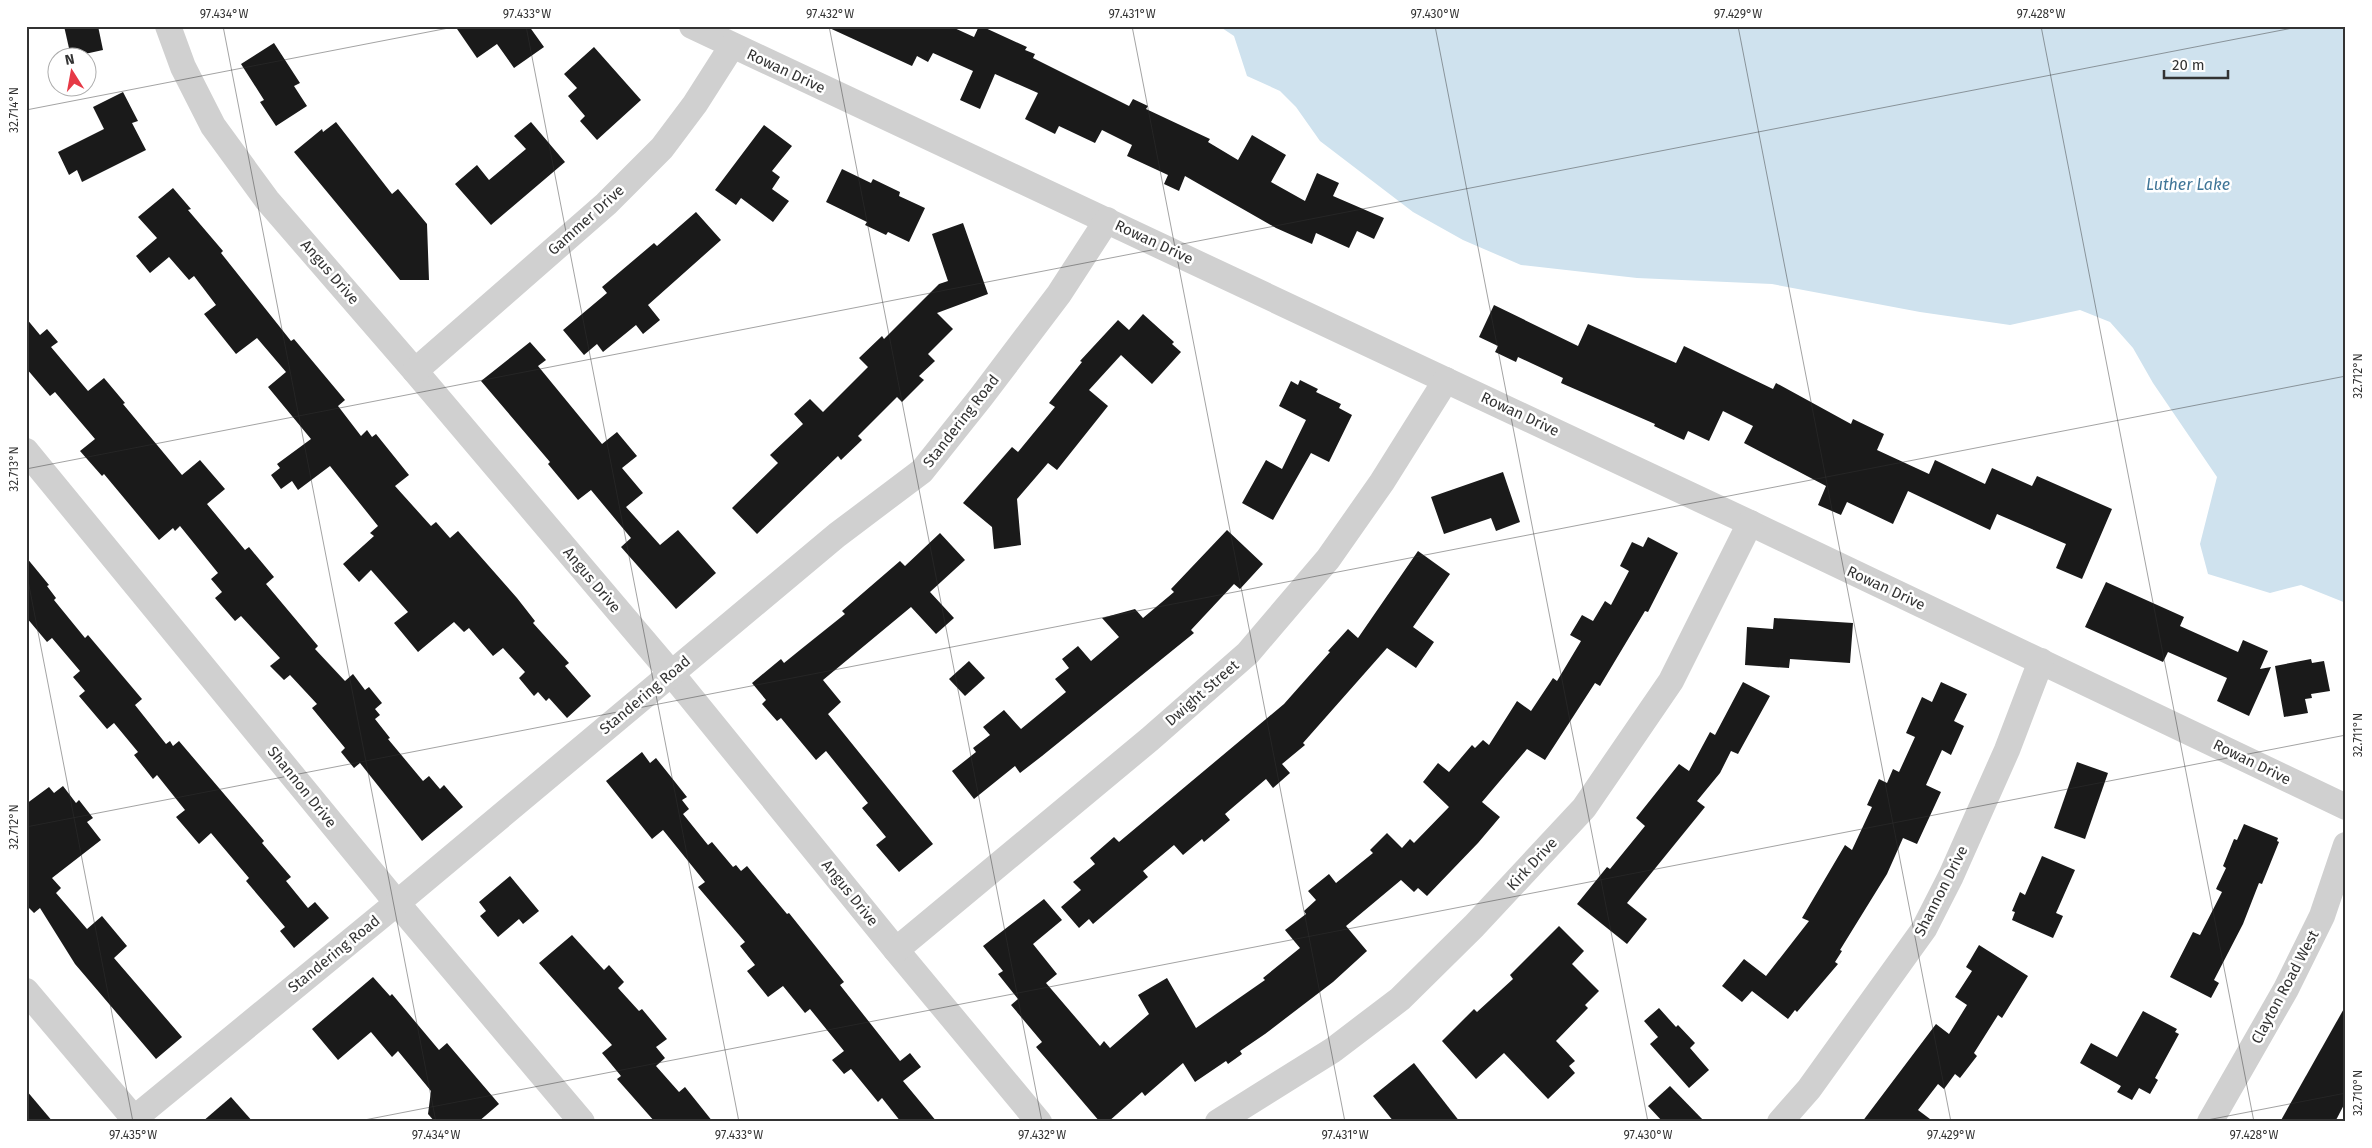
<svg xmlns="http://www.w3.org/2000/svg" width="2372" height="1148" font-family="'Fira Sans',sans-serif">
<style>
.water{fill:#cfe2ee}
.building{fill:#1a1a1a}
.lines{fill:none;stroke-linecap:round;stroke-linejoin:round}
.minor{stroke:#d0d0d0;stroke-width:26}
.ticks{fill:none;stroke:#333;stroke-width:1;stroke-opacity:0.45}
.labels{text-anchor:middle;stroke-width:5;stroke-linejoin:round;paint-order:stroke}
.street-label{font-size:15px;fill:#333;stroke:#fff}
.water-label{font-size:16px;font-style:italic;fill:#3f7597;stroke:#fff}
.neatline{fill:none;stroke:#333;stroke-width:2}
.ticks-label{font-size:12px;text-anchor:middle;fill:#333}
</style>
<rect width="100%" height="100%" fill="#fff"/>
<path class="water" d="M1219 26H2346V603L2301 585 2270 593 2208 574 2200 544 2217 477 2153 383 2133 348 2110 322 2080 310 2010 325 1920 312 1772 284 1637 278 1521 265 1463 240 1413 212 1320 141 1296 107 1280 91 1247 76 1234 36Z"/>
<g class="building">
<path d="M64 26H98L103 50 71 57Z"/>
<path d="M455 26H529L544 47 514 68 497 44 477 58Z"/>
<path d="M825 26H950L974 37 979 26H981L1027 47 1025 50 1035 54 1033 58 1129 106 1133 99 1148 106 1146 109 1210 139 1208 142 1238 160 1252 135 1286 155 1271 182 1305 201 1317 173 1339 183 1333 196 1384 218 1374 239 1357 231 1349 248 1316 233 1312 244 1276 228 1185 176 1179 191 1164 184 1168 175 1127 156 1132 145 1102 130 1095 143 1059 126 1055 134 1025 119 1038 93 995 74 980 109 960 100 973 71 933 53 928 62 917 56 912 66Z"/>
<path d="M274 43 300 83 294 86 307 106 276 126 260 102 264 100 241 64Z"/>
<path d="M594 47 641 100 597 140 580 121 585 116 568 96 577 88 564 74Z"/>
<path d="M123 92 138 121 132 123 146 150 82 182 77 170 69 175 58 152 104 129 93 107Z"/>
<path d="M336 122 392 194 398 189 427 224 429 280H400L294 152 322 129 323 132Z"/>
<path d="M531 122 565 162 491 225 455 184 477 165 489 180 526 149 514 136Z"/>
<path d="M764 125 792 146 772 171 780 177 772 189 789 201 773 222 741 198 736 205 715 190Z"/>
<path d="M842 169 871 183 873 179 900 192 899 196 925 208 909 242 888 232 886 235 865 225 867 222 826 202Z"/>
<path d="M173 188 191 209 188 210 223 251 221 253 291 341 294 339 345 400 338 406 361 436 367 430 372 437 376 434 409 475 395 486 431 526 436 522 450 538 458 531 517 598 535 621 533 623 569 663 565 666 591 696 567 718 549 698 546 701 538 692 534 696 519 678 525 672 503 648 493 656 469 628 464 632 454 622 418 652 394 623 408 612 371 570 359 582 343 564 374 536 370 533 378 526 330 466 298 490 292 481 281 489 271 475 280 468 277 464 311 439 268 387 286 372 257 338 236 354 204 314 216 305 194 276 189 280 169 257 150 273 136 256 157 238 138 217Z"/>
<path d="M696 212 721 240 648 305 660 320 643 334 636 325 603 352 597 344 584 355 563 330 607 293 602 287 654 243 657 246Z"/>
<path d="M963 223 988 294 937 313 953 329 928 354 935 361 919 376 924 380 902 402 897 397 858 436 862 440 841 460 838 456 757 534 732 508 778 463 770 455 803 424 794 414 810 399 823 412 868 367 859 358 882 336 884 339 939 284 948 281 932 234Z"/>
<path d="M1494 305 1578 346 1588 324 1676 363 1684 346 1773 389 1776 383 1851 424 1853 419 1884 434 1877 450 1929 474 1935 460 1985 484 1992 468 2032 486 2037 476 2112 509 2082 579 2056 568 2066 544 1997 514 1990 530 1908 491 1893 524 1847 502 1841 515 1818 505 1826 486 1744 443 1753 426 1723 411 1709 441 1688 431 1684 440 1654 426 1655 424 1561 383 1563 378 1518 357 1516 362 1495 352 1498 346 1479 337Z"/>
<path d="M1143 314 1174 342 1172 344 1181 352 1152 384 1121 355 1089 390 1108 406 1057 470 1048 463 1017 499 1021 545 994 549 992 527 963 503 1012 447 1018 452 1055 407 1049 403 1082 362 1080 361 1118 320 1129 330Z"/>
<path d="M26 318 40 335 47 329 58 342 51 347 88 391 104 378 125 403 123 404 182 475 200 460 225 489 207 504 245 550 249 547 274 577 266 584 318 646 315 649 345 681 353 674 365 690 369 687 382 703 375 709 380 715 375 719 390 738 388 739 423 781 429 776 440 789 444 785 463 807 422 841 360 763 354 768 341 752 345 748 312 708 317 704 290 675 284 680 270 666 280 658 241 616 235 621 215 598 222 592 211 579 218 573 180 526 175 531 173 528 159 540 104 474 102 476 80 451 95 439 55 392 50 396 26 368Z"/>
<path d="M530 342 546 360 538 366 602 444 617 432 637 456 622 468 643 493 626 507 660 545 678 530 716 573 676 609 621 547 631 538 591 490 578 500 548 464 550 462 481 381Z"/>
<path d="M1300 380 1318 389 1316 392 1341 404 1339 408 1352 415 1329 462 1311 453 1273 520 1242 503 1266 460 1282 469 1306 420 1279 406 1291 381 1298 385Z"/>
<path d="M1503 472 1520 522 1496 531 1491 518 1444 534 1431 497Z"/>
<path d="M1227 530 1263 564 1240 589 1234 584 1191 630 1194 633 1042 756 1020 773 1015 766 974 799 952 771 976 752 973 748 990 735 983 727 1004 710 1021 729 1066 692 1055 679 1069 668 1062 659 1078 646 1091 661 1119 637 1102 618 1135 609 1143 618 1174 592 1171 589Z"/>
<path d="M940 533 965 560 930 592 954 618 936 634 911 607 823 680 841 702 828 714 933 844 899 872 876 845 886 837 862 808 868 803 826 751 816 760 781 718 777 721 762 704 766 700 752 683 781 659 784 663 800 650 845 614 842 611 900 561 905 566Z"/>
<path d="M1648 537 1678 553 1648 612 1645 611 1600 686 1595 683 1545 760 1527 749 1482 802 1500 817 1478 843 1427 896 1418 888 1414 892 1401 880 1346 926 1367 951 1333 982 1265 1034 1240 1051 1242 1054 1228 1064 1226 1061 1195 1082 1183 1063 1145 1096 1142 1092 1108 1122H1100L1036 1047 1042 1042 1011 1005 1018 999 998 974 1003 971 983 946 1044 899 1062 920 1033 944 1057 974 1046 983 1100 1046 1104 1041 1110 1048 1149 1014 1138 995 1167 978 1196 1028 1265 980 1263 978 1300 948 1285 930 1306 914 1304 911 1316 900 1308 891 1329 874 1336 883 1373 853 1370 850 1387 833 1402 848 1410 839 1414 843 1449 807 1423 782 1438 763 1449 772 1472 745 1475 748 1483 740 1489 745 1517 701 1531 711 1553 678 1557 681 1581 641 1570 635 1582 615 1593 621 1605 601 1611 605 1629 571 1620 566 1632 542 1643 547Z"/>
<path d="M1418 551 1450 574 1413 627 1434 642 1416 668 1387 648 1303 743 1305 745 1282 764 1290 773 1273 788 1266 779 1225 814 1230 820 1204 842 1202 839 1183 855 1174 845 1143 871 1148 877 1093 924 1089 919 1079 928 1061 907 1081 890 1073 882 1095 864 1090 858 1114 837 1119 842 1284 704 1330 652 1328 651 1348 629 1358 638Z"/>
<path d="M26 557 49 585 47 586 56 598 54 600 85 638 88 635 142 699 135 705 166 744 170 741 173 746 179 741 264 841 262 843 291 877 286 881 308 908 315 902 329 918 294 948 280 931 285 927 246 881 249 878 211 833 199 844 176 817 185 810 157 775 153 779 134 755 138 752 114 723 107 729 79 696 85 691 73 677 80 671 52 638 47 642 26 617Z"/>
<path d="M2106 582 2184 617 2180 626 2238 652 2243 640 2268 651 2260 669 2271 667 2249 716 2217 701 2227 678 2168 652 2163 662 2085 627Z"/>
<path d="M1774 618 1853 623 1850 663 1790 659 1789 668 1745 665 1747 627 1773 629Z"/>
<path d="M2311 659 2312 663 2324 661 2330 691 2311 694 2312 698 2305 699 2308 713 2284 717 2275 666Z"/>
<path d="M969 661 985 678 965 696 949 679Z"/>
<path d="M1743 682 1770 696 1738 754 1731 751 1720 773 1697 801 1705 807 1627 903 1647 919 1627 944 1577 904 1607 867 1610 869 1645 826 1636 818 1679 764 1689 771 1710 732 1715 735Z"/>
<path d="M1941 682 1967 694 1954 721 1964 726 1951 755 1942 750 1926 785 1941 792 1917 844 1903 838 1887 874 1840 950 1842 951 1835 962 1838 964 1797 1012 1795 1010 1788 1019 1752 991 1742 1002 1722 986 1744 959 1766 976 1809 921 1802 918 1845 845 1852 850 1872 807 1867 805 1879 779 1887 783 1893 769 1899 772 1915 737 1906 733 1922 697 1932 702Z"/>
<path d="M642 752 650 763 656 758 687 797 682 800 689 809 683 814 708 845 712 842 733 867 736 865 741 871 747 866 787 914 789 913 844 982 840 985 900 1061 910 1053 921 1067 903 1081 937 1122H901L882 1098 878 1102 851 1069 844 1074 832 1060 844 1051 810 1009 805 1013 783 986 768 997 747 971 755 965 740 946 745 942 698 887 705 882 663 830 652 839 606 781Z"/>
<path d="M2077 762 2108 773 2085 839 2054 828Z"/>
<path d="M63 786 76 803 79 800 93 818 87 822 101 840 52 878 61 888 56 893 87 929 102 916 127 946 114 958 182 1037 156 1059 75 964 40 908 34 913 26 905V804L49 787 54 793Z"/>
<path d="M2244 824 2278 838 2277 841 2279 842 2262 884 2259 883 2243 924 2214 980 2219 983 2211 998 2170 977 2193 932 2200 935 2222 892 2216 889 2226 868 2223 866 2234 839 2237 840Z"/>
<path d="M2042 856 2075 870 2056 913 2063 916 2053 938 2012 920 2015 912 2012 911 2020 892 2025 895Z"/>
<path d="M510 876 539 911 523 924 519 919 498 937 480 916 486 911 479 902Z"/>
<path d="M1559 926 1584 951 1572 964 1599 991 1585 1005 1588 1008 1556 1041 1575 1061 1569 1066 1575 1073 1548 1099 1504 1053 1476 1079 1442 1041 1474 1009 1477 1012 1513 979 1510 975Z"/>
<path d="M572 935 604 970 609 965 624 982 618 988 639 1011 642 1009 667 1039 656 1047 665 1058 656 1066 679 1092 685 1087 713 1122H655L617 1079 621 1076 602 1053 612 1045 539 963Z"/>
<path d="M1979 945 2028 976 2002 1018 1998 1015 1974 1053 1977 1056 1960 1078 1955 1074 1944 1089 1938 1084 1918 1110 1934 1122H1862L1936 1024 1949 1034 1967 1005 1955 997 1972 971 1966 967Z"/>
<path d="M373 977 390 996 392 994 439 1050 447 1043 499 1104 478 1122H435L428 1114 431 1091 398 1051 392 1057 371 1032 338 1060 312 1029Z"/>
<path d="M2346 1005V1101L2335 1122H2280Z"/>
<path d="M1659 1008 1676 1027 1678 1025 1695 1043 1690 1048 1709 1070 1689 1088 1650 1044 1658 1037 1644 1021Z"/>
<path d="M2143 1011 2177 1029 2175 1032 2179 1034 2155 1078 2158 1080 2150 1094 2139 1088 2132 1100 2117 1092 2121 1086 2080 1063 2091 1043 2117 1057Z"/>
<path d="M1414 1063 1460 1122H1394L1373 1096Z"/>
<path d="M1670 1086 1705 1122H1663L1648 1106Z"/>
<path d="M26 1090 53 1122H26Z"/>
<path d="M231 1097 253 1122H202Z"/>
</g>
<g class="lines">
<g class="minor">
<path d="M168 26 183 67 213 126 267 200 415 371 671 673 896 950 1039 1122"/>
<path d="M692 26 1750 523 2346 807"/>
<path d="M415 371 606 204 662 148 695 104 732 46"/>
<path d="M26 451 397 903 582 1122"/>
<path d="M896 950 1150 739 1248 653 1328 559 1382 482 1446 380"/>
<path d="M26 991 137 1122"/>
<path d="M130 1122 397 903 837 535 922 471 981 397 1059 294 1107 220"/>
<path d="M1218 1122 1333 1050 1400 999 1474 926 1584 808 1671 681 1750 523"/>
<path d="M1780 1122 1809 1089 1924 929 1951 876 2007 750 2041 661"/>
<path d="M2210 1122 2286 989 2322 916 2346 845"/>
</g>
</g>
<path class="ticks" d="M223 26 436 1122M526 26 739 1122M829 26 1042 1122M1132 26 1345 1122M1435 26 1648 1122M1738 26 1951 1122M2041 26 2254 1122M2344 26 2346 35M26 110 459 26M26 469 2303 26M26 570 133 1122M26 827 2346 376M354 1122 2346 735M2197 1122 2346 1093"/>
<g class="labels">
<g class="street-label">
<text transform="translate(786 71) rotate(25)" y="5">Rowan Drive</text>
<text transform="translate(586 220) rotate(-42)" y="5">Gammer Drive</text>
<text transform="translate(1154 242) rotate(25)" y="5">Rowan Drive</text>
<text transform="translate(330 272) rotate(49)" y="5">Angus Drive</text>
<text transform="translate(1520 414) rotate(25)" y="5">Rowan Drive</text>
<text transform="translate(961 421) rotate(-52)" y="5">Standering Road</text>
<text transform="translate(592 580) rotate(50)" y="5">Angus Drive</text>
<text transform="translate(1886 588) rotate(25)" y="5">Rowan Drive</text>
<text transform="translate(1202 693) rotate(-41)" y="5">Dwight Street</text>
<text transform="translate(645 695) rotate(-40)" y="5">Standering Road</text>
<text transform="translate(2252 762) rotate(26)" y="5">Rowan Drive</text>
<text transform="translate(302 787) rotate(51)" y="5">Shannon Drive</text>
<text transform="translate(1532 864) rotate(-47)" y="5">Kirk Drive</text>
<text transform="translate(1941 891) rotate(-63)" y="5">Shannon Drive</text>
<text transform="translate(850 893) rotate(51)" y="5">Angus Drive</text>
<text transform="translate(334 954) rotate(-39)" y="5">Standering Road</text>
<text transform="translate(2285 987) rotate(-62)" y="5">Clayton Road West</text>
</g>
<g class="water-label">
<text x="2188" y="190">Luther Lake</text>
</g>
</g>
<rect width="2372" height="1148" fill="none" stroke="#ffffff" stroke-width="55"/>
<g transform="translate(72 72) rotate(349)"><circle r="24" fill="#ffffff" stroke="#adadad"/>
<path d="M0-4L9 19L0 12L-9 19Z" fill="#e63946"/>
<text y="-8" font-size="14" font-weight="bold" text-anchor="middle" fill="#333333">N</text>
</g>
<path d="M2164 70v8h64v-8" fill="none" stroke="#333333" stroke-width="2.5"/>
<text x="2172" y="70" font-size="15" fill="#333333" stroke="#ffffff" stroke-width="4" paint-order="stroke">20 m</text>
<rect x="28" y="28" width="2316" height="1092" class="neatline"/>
<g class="ticks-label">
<text x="224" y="18">97.434°W</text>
<text x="527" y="18">97.433°W</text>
<text x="830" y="18">97.432°W</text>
<text x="1132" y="18">97.431°W</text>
<text x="1435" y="18">97.430°W</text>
<text x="1738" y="18">97.429°W</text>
<text x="2041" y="18">97.428°W</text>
<text transform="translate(14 110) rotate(-90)" y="4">32.714°N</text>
<text transform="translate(2358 376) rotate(-90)" y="4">32.712°N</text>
<text transform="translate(14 469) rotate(-90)" y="4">32.713°N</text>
<text transform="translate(2358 735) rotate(-90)" y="4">32.711°N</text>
<text transform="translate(14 827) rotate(-90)" y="4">32.712°N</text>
<text transform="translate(2358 1093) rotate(-90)" y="4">32.710°N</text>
<text x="133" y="1139">97.435°W</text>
<text x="436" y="1139">97.434°W</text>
<text x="739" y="1139">97.433°W</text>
<text x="1042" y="1139">97.432°W</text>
<text x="1345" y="1139">97.431°W</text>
<text x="1648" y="1139">97.430°W</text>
<text x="1951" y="1139">97.429°W</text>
<text x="2254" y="1139">97.428°W</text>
</g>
</svg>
